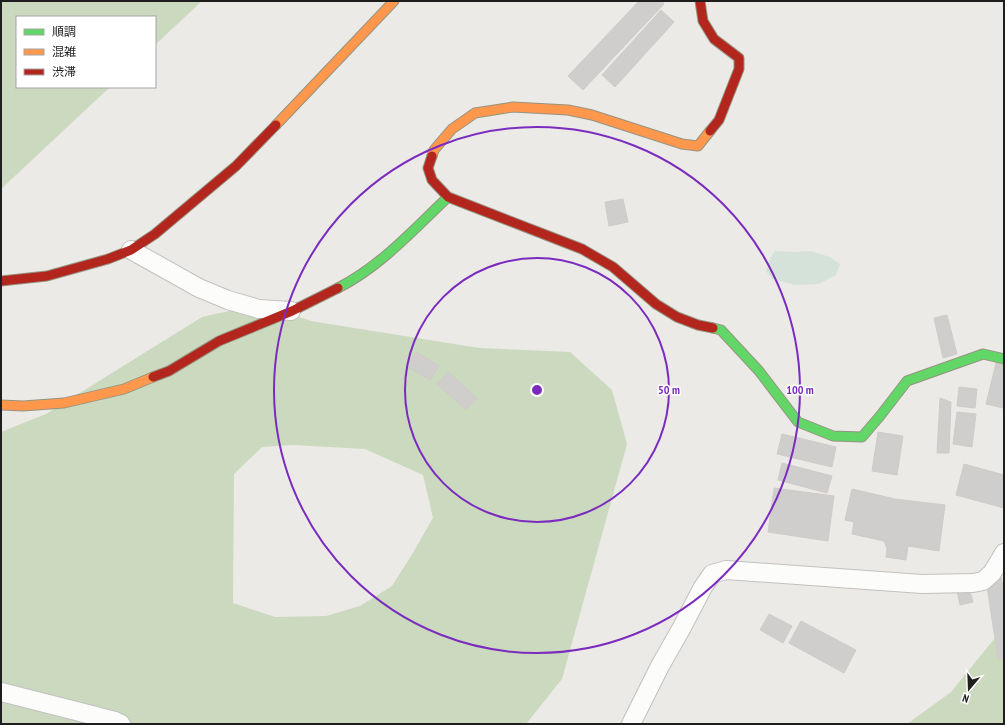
<svg xmlns="http://www.w3.org/2000/svg" width="1005" height="725" font-family="'PT Sans Narrow','Noto Sans JP',sans-serif">
<style>
.forest{fill:#cbd9be;fill-rule:evenodd}
.wetland{fill:#d5e2d9}
.building{fill:#d0cecc;stroke:#cfcbc8}
.lines{fill:none;stroke-linecap:round;stroke-linejoin:round}
.street-casing{stroke:#c2c1bf;stroke-width:20}
.fast-casing{stroke:#959480;stroke-width:11}
.slow-casing{stroke:#959480;stroke-width:11}
.jam-casing{stroke:#959480;stroke-width:11}
.street{stroke:#fcfcfb;stroke-width:18}
.fast{stroke:#63d668;stroke-width:9}
.slow{stroke:#ff974d;stroke-width:9}
.jam{stroke:#b3261e;stroke-width:9}
.ring{fill:none;stroke:#7b2cbf;stroke-width:2}
.centre{fill:#7b2cbf;stroke:#fff;stroke-width:2}
.ring-label{font-size:12px;text-anchor:middle;font-weight:bold;fill:#7b2cbf;stroke:#fff;stroke-width:3;stroke-linejoin:round;paint-order:stroke}
</style>
<rect width="100%" height="100%" fill="#eceae7"/>
<g class="forest">
<path d="M1 1H202L155 45V17H17V87H110L1 189Z"/>
<path d="M261 304 311 321 479 348 570 352 612 390 627 444 562 679 526 724H1V432L46 414 202 317ZM293 445 365 449 423 475 433 518 411 556 392 586 360 606 326 616 275 617 233 603 234 474 262 447Z"/>
<path d="M1004 627V724H907L951 692Z"/>
</g>
<path class="wetland" d="M775 251 794 252 811 251 830 257 840 264 836 275 819 284 795 285 772 279 766 271 770 258Z"/>
<g class="building">
<path d="M639 1H662L664 4 583 90 568 76Z"/>
<path d="M661 10 674 22 615 87 602 75Z"/>
<path d="M623 199 628 222 609 226 605 202Z"/>
<path d="M947 315 957 354 943 358 934 318Z"/>
<path d="M416 352 439 366 430 380 407 367Z"/>
<path d="M996 363 1004 365V405L1003 408 986 404Z"/>
<path d="M448 372 477 398 466 410 437 384Z"/>
<path d="M959 387 977 389 975 408 957 406Z"/>
<path d="M940 398 951 402 949 453H937Z"/>
<path d="M957 412 976 414 972 447 953 444Z"/>
<path d="M878 432 903 436 897 475 872 471Z"/>
<path d="M782 434 836 447 832 467 777 454Z"/>
<path d="M782 463 832 476 827 493 778 480Z"/>
<path d="M964 464 1004 475V508L956 495Z"/>
<path d="M774 488 834 496 828 541 768 532Z"/>
<path d="M852 489 895 499 945 505 939 551 908 546 906 560 886 557 887 548 884 541 852 534 854 522 845 520Z"/>
<path d="M1001 577 1004 592V658L998 659 986 580Z"/>
<path d="M969 588 973 602 960 605 957 591Z"/>
<path d="M769 614 792 626 783 643 760 630Z"/>
<path d="M801 621 856 650 844 673 789 643Z"/>
</g>
<g class="lines">
<defs>
<g id="street">
<path d="M131 250 199 288 228 300 259 309 291 311"/>
<path d="M1 692 84 713 115 721 121 724"/>
<path d="M631 724 660 666 681 629 703 587 712 574 726 570 922 584 973 583 983 581 992 573 1000 560 1004 553"/>
</g>
<g id="fast">
<path d="M338 288C381 266 413 230 448 197"/>
<path d="M713 328 721 330 759 371 798 422 833 436 862 437 880 416 907 381 983 354 1004 359"/>
</g>
<g id="slow">
<path d="M276 125 394 1"/>
<path d="M432 156 434 150 452 129 475 113 513 107 568 110 592 115 682 144 698 146 710 131"/>
<path d="M1 405 23 406 64 403 124 389 153 377"/>
</g>
<g id="jam">
<path d="M700 1 703 21 714 39 739 58V69L719 120 710 131"/>
<path d="M432 156 428 168 432 180 448 197 582 249 613 267 656 304 677 317 698 325 713 328"/>
<path d="M1 281 47 276 108 259 131 250 155 234 236 166 276 125"/>
<path d="M153 377 169 371 219 341 292 311 338 288"/>
</g>
</defs>
<use href="#street" class="street-casing"/>
<use href="#fast" class="fast-casing"/>
<use href="#slow" class="slow-casing"/>
<use href="#jam" class="jam-casing"/>
<use href="#street" class="street"/>
<use href="#fast" class="fast"/>
<use href="#slow" class="slow"/>
<use href="#jam" class="jam"/>
</g>
<g class="ring">
<circle cx="537" cy="390" r="132"/>
<circle cx="537" cy="390" r="263"/>
</g>
<circle cx="537" cy="390" r="6" class="centre"/>
<g class="ring-label">
<text x="669" y="394">50 m</text>
<text x="800" y="394">100 m</text>
</g>
<rect width="1005" height="725" fill="none" stroke="#1e1e1e" stroke-width="4"/>
<rect x="16" y="16" width="140" height="72" fill="#ffffff" stroke="#a5a5a5"/>
<rect x="24" y="29" width="20" height="6" fill="#63d668" stroke="#a5a5a5"/>
<text x="52" y="36" font-size="12" fill="#1e1e1e">順調</text>
<rect x="24" y="49" width="20" height="6" fill="#ff974d" stroke="#a5a5a5"/>
<text x="52" y="56" font-size="12" fill="#1e1e1e">混雑</text>
<rect x="24" y="69" width="20" height="6" fill="#b3261e" stroke="#a5a5a5"/>
<text x="52" y="76" font-size="12" fill="#1e1e1e">渋滞</text>
<g transform="translate(969 689) rotate(199)" stroke="#ffffff" stroke-width="3" paint-order="stroke">
<path d="M0-3L7 15L0 10L-7 15Z" fill="#1e1e1e"/>
<text y="-6" font-size="11" font-weight="bold" text-anchor="middle" fill="#1e1e1e">N</text>
</g>
</svg>
